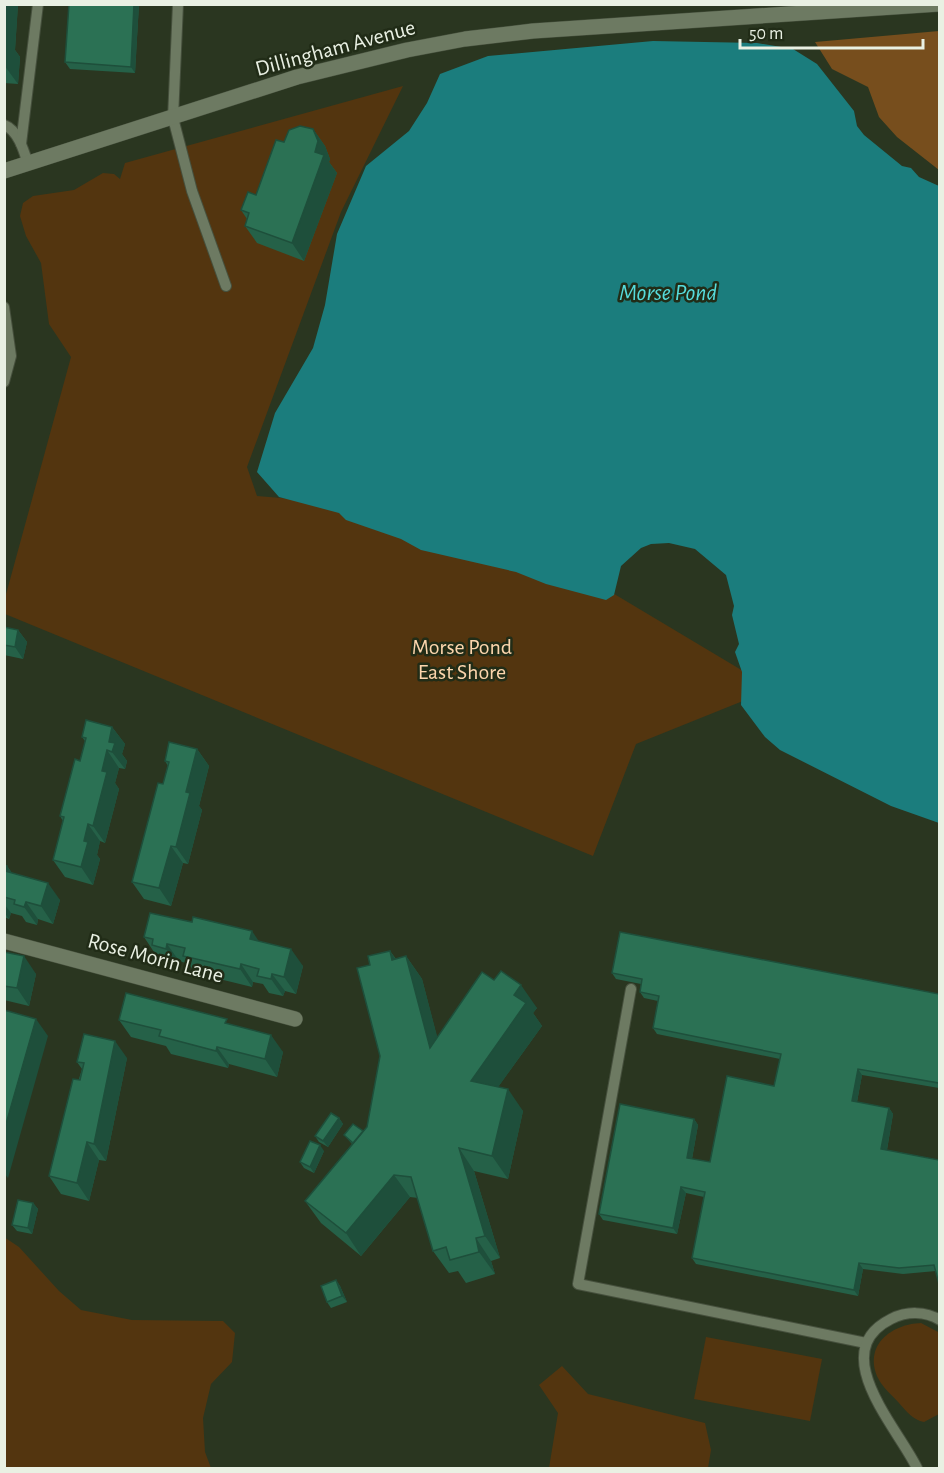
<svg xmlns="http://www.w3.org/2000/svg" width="944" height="1473" font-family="'Alegreya Sans',sans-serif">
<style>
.green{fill:#53350f}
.forest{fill:#774e1d}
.water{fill:#1b7d7d}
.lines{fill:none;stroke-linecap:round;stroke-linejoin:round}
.service-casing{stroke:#46503d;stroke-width:12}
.minor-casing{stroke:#46503d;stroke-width:16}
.service{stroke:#6d7a62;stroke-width:10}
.minor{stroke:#6d7a62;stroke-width:15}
.wall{fill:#256148}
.shaded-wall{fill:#1e4f3b}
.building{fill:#2b7154;stroke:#1e4f3b;stroke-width:1.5}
.labels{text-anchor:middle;stroke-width:5;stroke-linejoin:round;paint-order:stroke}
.street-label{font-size:22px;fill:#e9f0e3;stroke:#212c17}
.park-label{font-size:22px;fill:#fcd5ac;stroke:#212c17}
.water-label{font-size:24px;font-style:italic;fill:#56dbdb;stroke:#212c17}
</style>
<rect width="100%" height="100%" fill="#2a3620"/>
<g class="green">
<path d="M403 86 341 212 247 467 257 496 318 501 497 524 773 689 636 744 593 856 5 614V598L71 357 49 324 41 263 26 236 20 216 23 203 33 196 74 190 103 173 114 174 120 179 125 163Z"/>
<path d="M4 1237 19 1247 59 1291 81 1310 132 1320 223 1321 235 1333 232 1362 211 1384 203 1418 205 1452 211 1468H5Z"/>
<path d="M921 1323 940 1333 939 1414 924 1422C913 1420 906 1411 899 1403 892 1395 882 1387 878 1378 863 1345 892 1324 921 1323Z"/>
<path d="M706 1337 822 1359 810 1421 694 1399Z"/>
<path d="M562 1366 588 1394 705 1423 711 1450 708 1468H549L558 1413 539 1385Z"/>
</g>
<path class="forest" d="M939 31H940L939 170 897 137 879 117 868 87 832 69 815 42Z"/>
<path class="water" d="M653 41 757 43 793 49 817 64 854 111 857 126 864 135 902 166 911 168 919 177 939 186V823L891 806 780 750 765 737 741 705 742 672 735 652 739 644 732 615 734 606 726 575 695 549 669 543 651 544 641 548 621 566 614 595 606 600 546 584 516 572 421 550 401 539 346 520 339 513 279 497 257 472 275 413 313 348 325 305 337 234 366 166 409 131 427 103 440 74 488 56Z"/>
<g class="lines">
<defs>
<g id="service">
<path d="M178 4 173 118 192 191 226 286"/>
<path d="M4 125C18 130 24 151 28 164"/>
<path d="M21 144 38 4"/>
<path d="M4 307 11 356 4 382"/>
<path d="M631 989 578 1284 866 1343"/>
<path d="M917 1468C898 1428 825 1352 891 1319 907 1311 925 1311 940 1320"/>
</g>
<g id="minor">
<path d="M4 171 297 77 407 50 465 39 533 31 939 4"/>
<path d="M4 941 295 1019"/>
</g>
</defs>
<use href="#service" class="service-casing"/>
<use href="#minor" class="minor-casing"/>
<use href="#service" class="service"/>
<use href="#minor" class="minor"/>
</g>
<g class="wall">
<path d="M4 4H18L15 50 20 57 18 84 4 83Z"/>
<path d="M139 4 135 73 70 69 65 62Z"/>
<path d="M313 129 325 146 330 159 329 162 337 173 304 261 257 243 245 226 247 219 241 210 256 195 284 142Z"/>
<path d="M4 627 18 630 27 642 23 659 4 655Z"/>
<path d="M112 727 125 744 122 754 127 761 125 769 119 768 115 783 119 789 105 843 100 841 97 855 100 859 93 885 65 877 53 860 63 821 60 816 80 761 85 741 82 737Z"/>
<path d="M197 749 209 766 199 806 202 810 188 864 183 863 171 906 144 899 132 882 163 784 168 766 165 761Z"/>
<path d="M4 865 7 866 12 873 60 900 53 924 38 919 37 925 26 922 22 916 11 913 9 919 4 917Z"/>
<path d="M144 937 258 941 303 966 296 994 285 991 283 996 269 993 263 984 253 982 252 987 195 973 189 964 179 961 178 966 164 962 159 955H156Z"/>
<path d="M390 951 396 959 406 956 422 979 437 1037 494 980 537 1008 533 1013 542 1026 498 1087 523 1111 508 1179 474 1171 500 1258 491 1261 495 1274 466 1283 458 1271 449 1273 433 1251 418 1198 410 1197 361 1256 321 1223 305 1201 352 1144 344 1135 363 1131 367 1127 380 1056 370 965Z"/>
<path d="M4 952 36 974 29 1006 4 1000Z"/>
<path d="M612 973 939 994V1088L862 1075 857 1102 889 1108 893 1114 887 1150 939 1160 936 1271 903 1274 863 1269 858 1296 696 1264 692 1258 704 1197 686 1193 677 1234 603 1220 599 1214 694 1119 698 1125 692 1159 710 1162 774 1086 780 1059 657 1034 653 1028 658 1001 644 998 640 992 641 984 616 979Z"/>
<path d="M119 1020 231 1025 283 1052 277 1077 229 1064 228 1068 171 1054 166 1046 131 1037Z"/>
<path d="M127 1058 106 1161 99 1160 89 1201 61 1194 49 1176 82 1069 77 1062Z"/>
<path d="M339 1118 343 1124 328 1147 319 1142 315 1136Z"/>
<path d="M324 1151 314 1173 304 1168 300 1162Z"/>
<path d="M33 1203 38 1209 32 1234 17 1231 12 1225Z"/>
<path d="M336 1280 340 1286 347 1302 331 1308 327 1302Z"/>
</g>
<g class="shaded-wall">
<path d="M4 4H18L15 50 20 57 18 84 4 65Z"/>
<path d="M134 4H139L135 73 131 67Z"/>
<path d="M313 129 325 146 330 159 329 162 337 173 304 261 292 243 315 152Z"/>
<path d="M18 630 27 642 23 659 15 647Z"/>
<path d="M112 727 125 744 122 754 127 761 125 769 112 752 109 742Z"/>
<path d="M197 749 209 766 199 806 202 810 188 864 176 847 186 792Z"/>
<path d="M107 750 119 768 115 783 119 789 105 843 93 826 102 771Z"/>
<path d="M88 824 100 841 97 855 100 859 93 885 81 867 84 841Z"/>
<path d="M171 846 183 863 171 906 159 888Z"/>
<path d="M7 866 19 883 5 871Z"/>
<path d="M48 883 60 900 53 924 41 906Z"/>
<path d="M26 902 38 919 37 925 24 907Z"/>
<path d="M4 904 11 913 9 919 4 912Z"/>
<path d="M252 931 264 949 250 939Z"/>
<path d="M167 944 179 961 178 966 166 949Z"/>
<path d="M291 949 303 966 296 994 284 977Z"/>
<path d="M390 951 405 973 392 960Z"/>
<path d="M24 956 36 974 29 1006 17 988Z"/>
<path d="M406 956 422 979 446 1070 430 1048Z"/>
<path d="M241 964 253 982 252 987 240 969Z"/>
<path d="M272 974 285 991 283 996 271 979Z"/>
<path d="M521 985 537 1008 533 1013 542 1026 486 1104 471 1081 514 995Z"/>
<path d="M36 1019 48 1036 8 1178 4 1173V1131Z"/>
<path d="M271 1035 283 1052 277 1077 265 1059Z"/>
<path d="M115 1041 127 1058 106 1161 94 1144Z"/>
<path d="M217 1047 229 1064 228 1068 216 1051Z"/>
<path d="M858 1069 862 1075 856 1107 852 1101Z"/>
<path d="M508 1089 523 1111 508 1179 492 1156Z"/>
<path d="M889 1108 893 1114 886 1155 881 1149Z"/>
<path d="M339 1118 343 1124 328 1147 323 1141Z"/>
<path d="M694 1119 698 1125 691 1164 687 1158Z"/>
<path d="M87 1142 99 1160 89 1201 77 1183Z"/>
<path d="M320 1145 324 1151 314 1173 310 1167Z"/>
<path d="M459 1148 474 1171 500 1258 485 1236Z"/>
<path d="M394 1175 410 1197 361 1256 346 1233Z"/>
<path d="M681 1187 686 1193 677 1234 673 1228Z"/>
<path d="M33 1203 38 1209 32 1234 28 1228Z"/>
<path d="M476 1238 491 1261 495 1274 479 1252Z"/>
<path d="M859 1263 863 1269 858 1296 854 1290Z"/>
<path d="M336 1280 340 1286 347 1302 342 1296Z"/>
</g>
<g class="building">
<path d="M69 4H134L131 67 65 62Z"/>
<path d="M300 126 313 129 318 141 315 152 324 155 292 243 245 226 249 213 241 210 248 192 256 195 276 140 284 142 289 130Z"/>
<path d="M4 627 18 630 15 647 4 645Z"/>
<path d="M86 720 112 727 109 742 115 743 112 752 107 750 102 771 107 772 93 826 88 824 84 841 88 842 81 867 53 860 64 817 60 816 75 759 80 761 86 738 82 737Z"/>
<path d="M169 742 197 749 186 792 190 793 176 847 171 846 159 888 132 882 158 783 163 784 169 762 165 761Z"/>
<path d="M4 865 7 866 5 871 48 883 41 906 26 902 24 907 14 904 15 900 4 897Z"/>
<path d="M150 913 192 922 193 917 252 931 250 939 291 949 284 977 272 974 271 979 257 976 259 969 241 964 240 969 183 956 185 948 167 944 166 949 152 945 153 939 144 937Z"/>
<path d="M620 932 939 994V1083L858 1069 852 1101 889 1108 881 1149 939 1160V1284L934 1265 899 1268 859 1263 854 1290 692 1258 705 1192 681 1187 673 1228 599 1214 620 1104 694 1119 687 1158 710 1162 727 1076 774 1086 781 1054 653 1028 659 996 640 992 642 979 612 973Z"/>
<path d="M390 951 392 960 406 956 430 1048 482 972 494 980 501 971 521 985 514 995 526 1003 471 1081 508 1089 492 1156 459 1148 485 1236 476 1238 479 1252 450 1260 446 1247 433 1251 411 1177 394 1175 346 1233 305 1201 367 1127 380 1056 357 968 370 965 368 956Z"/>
<path d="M4 952 24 956 17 988 4 986Z"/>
<path d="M126 993 227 1019 225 1023 271 1035 265 1059 217 1047 216 1051 159 1036 161 1030 119 1020Z"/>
<path d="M4 1010 36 1019 4 1131Z"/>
<path d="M84 1034 115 1041 94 1144 87 1142 77 1183 49 1176 73 1079 80 1080 84 1063 77 1062Z"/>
<path d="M331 1113 339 1118 323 1141 315 1136Z"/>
<path d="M353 1124 363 1131 353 1143 344 1135Z"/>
<path d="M310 1141 320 1145 310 1167 300 1162Z"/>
<path d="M18 1200 33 1203 28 1228 12 1225Z"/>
<path d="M336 1280 342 1296 327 1302 321 1286Z"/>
</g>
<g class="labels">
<g class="street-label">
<text transform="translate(335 47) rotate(-15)" y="8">Dillingham Avenue</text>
<text transform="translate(156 957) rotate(15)" y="8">Rose Morin Lane</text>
</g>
<g class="park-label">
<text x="462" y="654">Morse Pond<tspan x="462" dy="25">East Shore</tspan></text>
</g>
<g class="water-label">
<text x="668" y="300">Morse Pond</text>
</g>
</g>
<rect width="944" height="1473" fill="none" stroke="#e9f0e3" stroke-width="12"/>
<path d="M740 39v9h183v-9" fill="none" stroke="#e9f0e3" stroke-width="3"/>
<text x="749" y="39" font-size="18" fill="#e9f0e3" stroke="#212c17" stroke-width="4.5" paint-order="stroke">50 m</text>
</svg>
